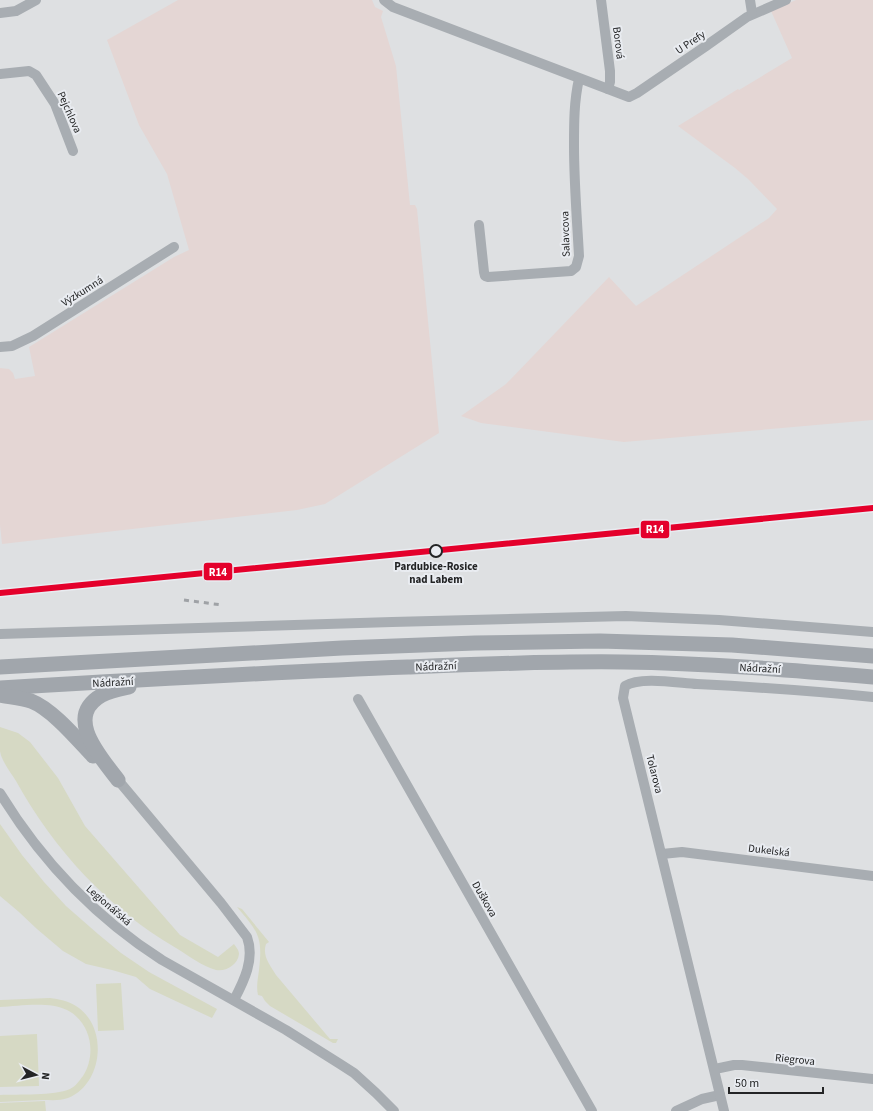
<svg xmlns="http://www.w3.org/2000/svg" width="873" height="1111" font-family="'Source Sans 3',sans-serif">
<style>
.industrial{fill:#e4d6d4}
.green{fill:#d6d9c4}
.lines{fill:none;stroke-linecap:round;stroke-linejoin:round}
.minor{stroke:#a8adb2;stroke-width:10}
.primary{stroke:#a1a6ac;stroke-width:15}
.rail{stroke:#9fa2a6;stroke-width:3;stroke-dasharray:5 5;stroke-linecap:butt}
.rail-1-casing{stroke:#e9ecf1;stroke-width:9}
.rail-1{stroke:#e4002b;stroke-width:6}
.stop-dot{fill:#e9ecf1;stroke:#232425;stroke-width:2}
.labels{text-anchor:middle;stroke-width:4;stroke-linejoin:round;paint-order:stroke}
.street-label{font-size:11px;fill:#232425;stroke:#e9ecf1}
.stop-label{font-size:11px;font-weight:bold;fill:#232425;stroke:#e9ecf1}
.line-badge{stroke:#e9ecf1;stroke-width:1.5}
.badge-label{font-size:11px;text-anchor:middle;font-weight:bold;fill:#fff}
</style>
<rect width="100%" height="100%" fill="#dee0e2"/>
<g class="industrial">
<path d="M178 0H372L375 7 383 11 381 17 396 66 410 205H415L417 209 439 433 325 504 297 510 2 544 0 525V368L9 369 13 373 15 379 35 376 29 347 174 257 189 250 167 174 139 125 107 40Z"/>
<path d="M796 0H873V420L624 442 481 423 461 416 506 384 609 277 636 306 769 218 777 209 748 179 735 168 678 126 738 89 739 90 792 58 771 11Z"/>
</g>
<g class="green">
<path d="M0 727 18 733 30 742 58 778 85 826 180 935 218 957 234 944C236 947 239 950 239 954 238 965 225 972 216 970 202 966 189 956 176 948 108 908 54 850 16 781 11 773 1 760 0 751 0 744 0 735 0 727Z"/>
<path d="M0 824 22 855 44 882 66 906 98 934 121 953 149 972 217 1009 212 1018 150 989 136 977 112 970 86 964 63 951 37 929 19 912 0 896Z"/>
<path d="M237 907 242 909 269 942 266 944C262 956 270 965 276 975L330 1039H338L336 1043H333L270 1006 265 1001 262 996 258 995C256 987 258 978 259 970 263 936 258 932 237 907Z"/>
<path d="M121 983 124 1030 98 1031 96 984Z"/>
<path d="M50 998C59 999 68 1001 76 1006 109 1027 103 1084 68 1098 60 1101 51 1100 43 1100 29 1101 14 1101 0 1102V1095C19 1094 54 1096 70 1089 76 1086 79 1081 83 1076 97 1054 91 1022 67 1010 49 1001 19 1006 0 1007V1000Z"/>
<path d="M37 1034 39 1086 0 1087V1036Z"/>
<path d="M45 1101 46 1111H0V1103Z"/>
</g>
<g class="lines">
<g class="minor">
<path d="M384 0 393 7 629 97 637 93 706 46 747 17 786 0"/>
<path d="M601 0 610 71V82L608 89"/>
<path d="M750 0 752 13"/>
<path d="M0 13 16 11 36 0"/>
<path d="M0 74 29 71 36 75 55 104 73 151"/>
<path d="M479 225 484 272 485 276 488 277 571 271 576 267 579 256C577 219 574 182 574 146 574 123 574 101 579 79"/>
<path d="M0 347 12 346 33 336 174 247"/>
<path d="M0 634 392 622 626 616 719 620 873 632"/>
<path d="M358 699 592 1111"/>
<path d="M118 780 221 903 247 937C255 959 244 981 234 1000"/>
<path d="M0 793C41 860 95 917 162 960L286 1030 340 1064 354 1073 376 1093 394 1111"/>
<path d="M662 854 682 852 873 876"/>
<path d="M715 1069 734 1065H742L873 1079"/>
<path d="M676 1111 702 1099 720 1095"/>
<path d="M724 1111 623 698 625 686C641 676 678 683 697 684 756 687 814 691 873 697"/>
</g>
<g class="primary">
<path d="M0 667 342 648 475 643 600 641 732 645 873 656"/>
<path d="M0 688C136 680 272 672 408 667 480 664 551 661 623 662 707 663 790 670 873 677"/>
<path d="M0 695C10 697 21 698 31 701 52 709 77 739 93 756"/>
<path d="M118 780C101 757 63 717 102 695 110 691 120 689 129 687"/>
</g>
<path class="rail" d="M184 600 222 605"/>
<defs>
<path id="rail-1" d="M0 593 873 508"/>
</defs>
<use href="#rail-1" class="rail-1-casing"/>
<use href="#rail-1" class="rail-1"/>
</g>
<circle class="stop-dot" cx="436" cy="551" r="6"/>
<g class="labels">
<g class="street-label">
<text transform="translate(690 42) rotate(-34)" y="4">U Prefy</text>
<text transform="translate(619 43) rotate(83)" y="4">Borová</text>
<text transform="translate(70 112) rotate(66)" y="4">Pejchlova</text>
<text transform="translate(565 234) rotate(-92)" y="4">Salavcova</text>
<text transform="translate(82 291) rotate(-32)" y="4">Výzkumná</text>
<text transform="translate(436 666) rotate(-2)" y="4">Nádražní</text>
<text transform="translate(760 668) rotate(3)" y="4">Nádražní</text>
<text transform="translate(113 682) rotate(-3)" y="4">Nádražní</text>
<text transform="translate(655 774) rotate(76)" y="4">Tolarova</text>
<text transform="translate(769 850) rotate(7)" y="4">Dukelská</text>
<text transform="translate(485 899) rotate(60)" y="4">Duškova</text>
<text transform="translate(109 905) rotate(41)" y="4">Legionářská</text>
<text transform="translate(795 1059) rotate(6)" y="4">Riegrova</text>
</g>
<g class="stop-label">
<text x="436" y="570">Pardubice-Rosice<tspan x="436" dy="13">nad Labem</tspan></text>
</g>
</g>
<g class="line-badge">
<rect x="640" y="520" width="30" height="19" rx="4" fill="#e4002b"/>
<rect x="203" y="562" width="30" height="19" rx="4" fill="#e4002b"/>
</g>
<g class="badge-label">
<text x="655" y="533">R14</text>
<text x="218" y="576">R14</text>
</g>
<g transform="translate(36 1075) rotate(97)" stroke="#e9ecf1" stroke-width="3" paint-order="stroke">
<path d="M0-3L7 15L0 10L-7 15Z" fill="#232425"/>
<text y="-6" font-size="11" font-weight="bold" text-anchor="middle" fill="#232425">N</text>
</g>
<path d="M729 1087v6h94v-6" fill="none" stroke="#232425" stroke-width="2"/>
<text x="735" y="1087" font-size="12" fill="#232425" stroke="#e9ecf1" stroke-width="3" paint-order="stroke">50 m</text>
</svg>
